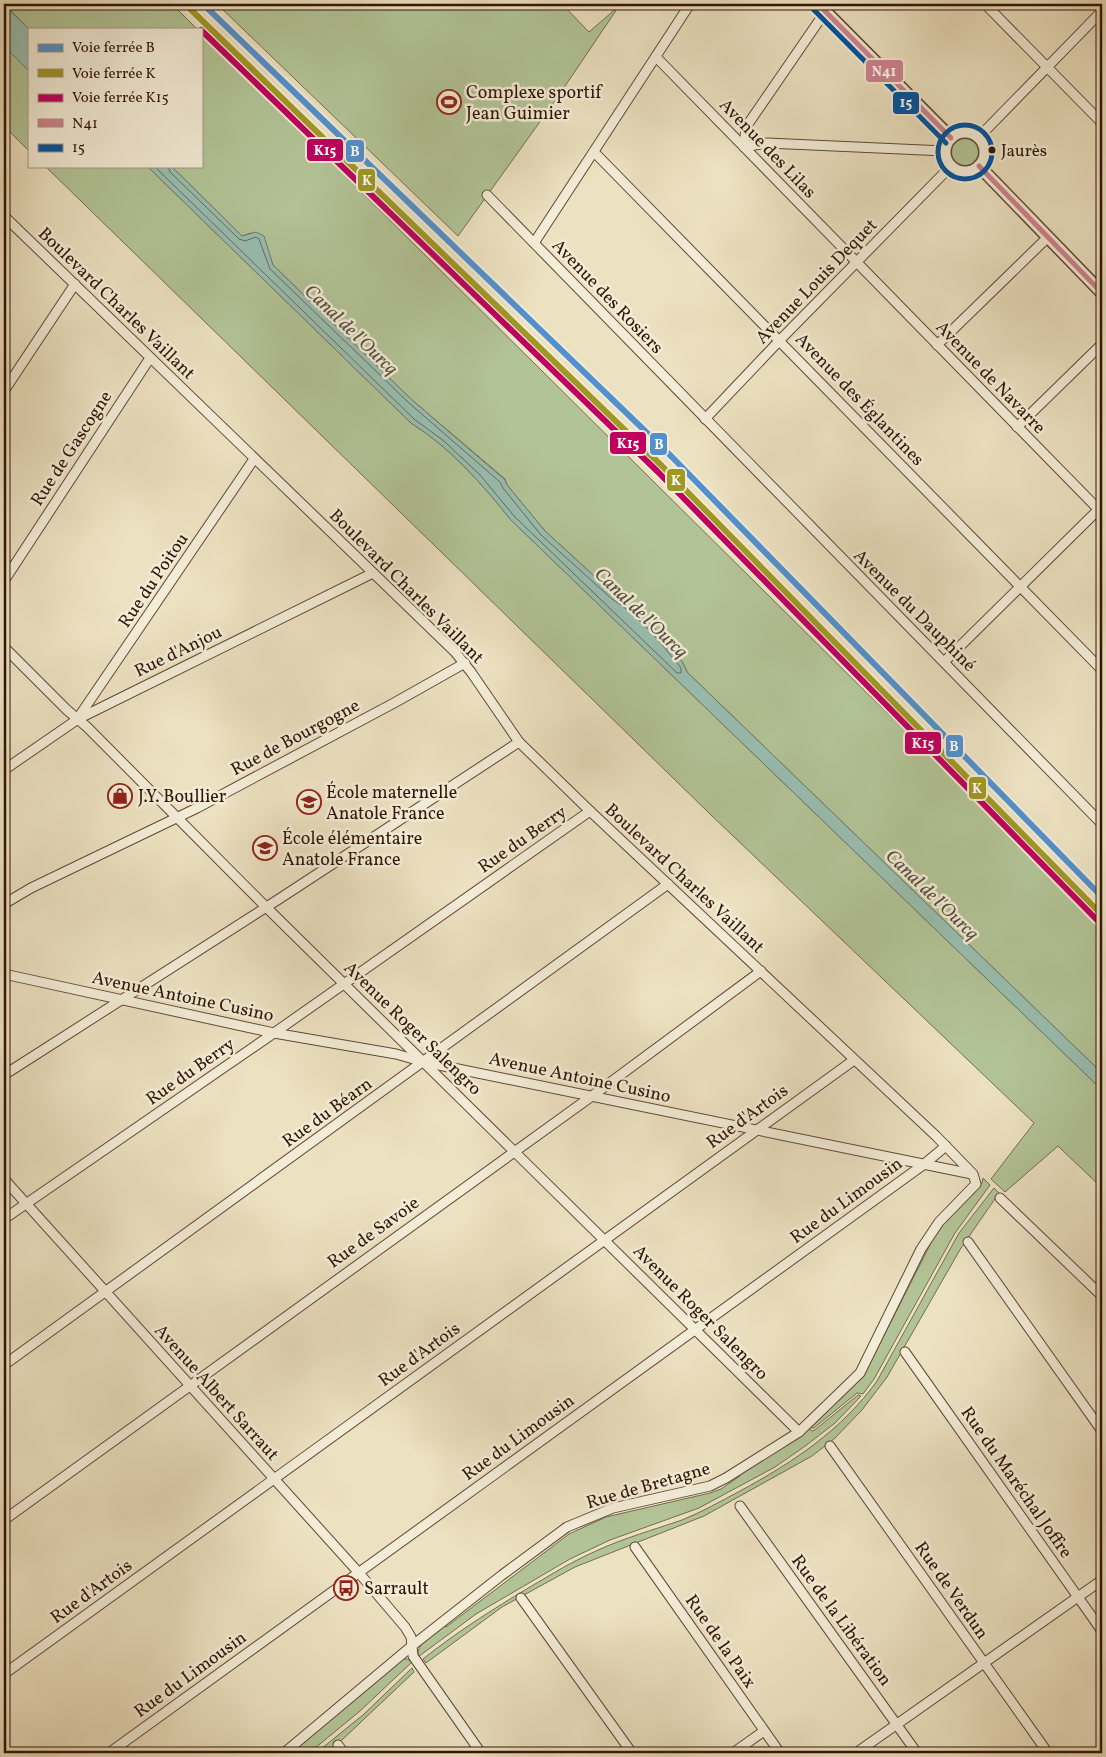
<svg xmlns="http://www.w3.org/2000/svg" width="1106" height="1757" font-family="Vollkorn,serif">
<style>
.green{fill:#b2c497;stroke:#726c4e}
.water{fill:#99beb1;stroke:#6f7a6c}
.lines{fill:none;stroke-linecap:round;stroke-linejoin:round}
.shore{stroke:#656a5b;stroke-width:1}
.minor-casing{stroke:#604834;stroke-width:11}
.tertiary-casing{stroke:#604834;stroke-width:14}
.minor{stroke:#f3ecd7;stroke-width:9}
.tertiary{stroke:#f3ecd7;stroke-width:11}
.bus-1-casing{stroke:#f3ecd7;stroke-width:9}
.bus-2-casing{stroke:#f3ecd7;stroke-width:9}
.bus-1{stroke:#ce8390;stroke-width:5}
.bus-2{stroke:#0054a0;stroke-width:5}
.rail-1-casing{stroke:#f3ecd7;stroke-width:10}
.rail-2-casing{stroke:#f3ecd7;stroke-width:10}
.rail-3-casing{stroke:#f3ecd7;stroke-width:10}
.rail-1{stroke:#5291ce;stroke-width:6}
.rail-2{stroke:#9f9825;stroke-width:6}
.rail-3{stroke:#bf005f;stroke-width:6}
.bus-dot{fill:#311505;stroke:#f3ecd7;stroke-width:2}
.labels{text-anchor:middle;stroke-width:5;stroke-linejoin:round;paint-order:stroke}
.bus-label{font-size:17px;fill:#311505;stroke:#f3ecd7;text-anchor:start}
.poi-label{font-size:18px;fill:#311505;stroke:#f3ecd7;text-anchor:start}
.street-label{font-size:18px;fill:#311505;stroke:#f3ecd7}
.water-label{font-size:19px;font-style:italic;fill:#555041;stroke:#f3ecd7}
.line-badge{stroke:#f3ecd7;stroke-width:2}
.badge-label{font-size:14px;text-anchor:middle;font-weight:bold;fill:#fff}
</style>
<rect width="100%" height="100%" fill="#ece1c1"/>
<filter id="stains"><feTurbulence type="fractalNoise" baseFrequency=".004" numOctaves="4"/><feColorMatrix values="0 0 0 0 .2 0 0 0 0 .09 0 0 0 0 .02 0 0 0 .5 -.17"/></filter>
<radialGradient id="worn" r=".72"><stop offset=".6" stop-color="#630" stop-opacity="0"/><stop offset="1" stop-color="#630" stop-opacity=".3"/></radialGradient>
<g class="green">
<path d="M4 4H172L197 29H29Z"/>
<path d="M217 4H562L589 32 619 6 557 98 458 236Z"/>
<path d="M201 33 1102 926V1073L687 672C681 652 634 606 616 596L545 531 507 485 505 479 412 400 273 265 270 257 251 233 242 236 171 166H201Z"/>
<path d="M4 46 29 71V151L4 126Z"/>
<circle cx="965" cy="152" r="16"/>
<path d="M45 166H147L411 423C451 448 482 484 511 520L1102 1090V1188L1058 1146 1005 1192 991 1179 1034 1123 710 814Z"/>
<path d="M983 1178 990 1185 955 1233 874 1379 863 1394 857 1393 814 1428H811L810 1427 865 1373 934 1237 942 1225 982 1183Z"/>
<path d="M994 1188 999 1193 961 1248 887 1377 862 1410 834 1439 812 1456 704 1516 575 1567 502 1607 426 1663 423 1659C457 1632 493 1609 530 1587 552 1574 573 1561 596 1551 624 1538 653 1530 682 1520 702 1512 721 1501 740 1491 792 1463 842 1430 877 1381L959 1233Z"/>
<path d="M858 1395 861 1396 835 1423 804 1447 775 1467 699 1508 610 1540 570 1559 476 1614 418 1657C416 1643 434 1633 444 1625L446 1627 569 1534 606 1517 710 1493 721 1489 740 1476 739 1474 808 1429 813 1431 816 1429Z"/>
<path d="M402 1659H407L412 1662 360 1711 309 1753H289Z"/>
<path d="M412 1668 414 1672 343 1739 325 1753H316L363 1715Z"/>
</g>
<g class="water">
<path d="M4 5 29 29V71L4 46Z"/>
<path d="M147 166H171L242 236 256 232 264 236 273 265 412 400 505 480 507 485 545 531 616 596C635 606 681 652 687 672L1102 1073V1090L511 520C482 484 451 448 411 423Z"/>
</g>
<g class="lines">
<path class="shore" d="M154 166 414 419 444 441 480 475 515 517 677 673H681V668C661 643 640 616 612 599L541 535 503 488 500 482 409 403 270 269 259 239 256 237 245 241 239 239 170 172 168 166"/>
<defs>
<g id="minor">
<path d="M985 4 1102 123"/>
<path d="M825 12 746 127 744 147 767 143 945 151"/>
<path d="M656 57 1102 513"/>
<path d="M979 137 1102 11"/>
<path d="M594 152 1102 670"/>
<path d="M487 195 1102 824"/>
<path d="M4 216 455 652 471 672 519 742 590 811 936 1136 973 1174 976 1184 939 1222 921 1249 860 1373 799 1432 726 1478 710 1486 613 1508 567 1527 502 1575 413 1645 284 1753"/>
<path d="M534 243 690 4"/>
<path d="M937 345 1047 238"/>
<path d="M4 391 75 284"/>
<path d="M705 419 780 340 951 166"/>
<path d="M1017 427 1102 344"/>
<path d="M4 581 150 358"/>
<path d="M4 647 67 710 87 727 265 906 799 1432"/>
<path d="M944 662 1102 506"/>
<path d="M78 718 254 459"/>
<path d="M4 770 78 719 373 573"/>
<path d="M4 904 31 888 197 808 394 703 465 663"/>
<path d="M4 974 274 1033 396 1054 424 1062 972 1174"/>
<path d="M4 1075 279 899 519 742"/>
<path d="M4 1179 359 1573 405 1627 411 1637 413 1656 481 1753"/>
<path d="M1000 1198 1102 1296"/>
<path d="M4 1219 274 1033 590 811"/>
<path d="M968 1242 1102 1431"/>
<path d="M905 1352 1102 1631"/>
<path d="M4 1365 668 884"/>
<path d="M830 1446 1048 1753"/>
<path d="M740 1506 917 1753"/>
<path d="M4 1520 592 1096 761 971"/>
<path d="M635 1547 780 1753"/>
<path d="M521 1598 632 1753"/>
<path d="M4 1674 854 1060"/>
<path d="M338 1745 344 1753"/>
<path d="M109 1753 923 1165 946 1146"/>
<path d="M733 1753 764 1731"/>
<path d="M856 1753 1102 1580"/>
</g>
<g id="tertiary">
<path d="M818 4 951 138"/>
<circle cx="965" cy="152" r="20"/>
<path d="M979 166 1102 293"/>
</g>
</defs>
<use href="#minor" class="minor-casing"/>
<use href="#tertiary" class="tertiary-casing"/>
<use href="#minor" class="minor"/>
<use href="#tertiary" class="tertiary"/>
<defs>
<g id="bus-1">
<path d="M818 4 951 138"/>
<path d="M979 166 1102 293"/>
</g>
<g id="bus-2">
<path d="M813 9 946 143"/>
<circle cx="965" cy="152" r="27"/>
</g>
</defs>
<use href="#bus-1" class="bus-1-casing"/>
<use href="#bus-2" class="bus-2-casing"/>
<use href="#bus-1" class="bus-1"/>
<use href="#bus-2" class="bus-2"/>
<defs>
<path id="rail-1" d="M203 4 672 457 1102 897"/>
<path id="rail-2" d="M185 4 662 466 1102 915"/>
<path id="rail-3" d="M201 30 657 471 1097 920"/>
</defs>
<use href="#rail-1" class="rail-1-casing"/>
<use href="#rail-2" class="rail-2-casing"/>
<use href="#rail-3" class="rail-3-casing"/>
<use href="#rail-1" class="rail-1"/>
<use href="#rail-2" class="rail-2"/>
<use href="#rail-3" class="rail-3"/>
</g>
<defs>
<symbol id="stadium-ring" viewBox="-11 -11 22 22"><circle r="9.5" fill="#f3ecd7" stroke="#8f2418" stroke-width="1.5"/><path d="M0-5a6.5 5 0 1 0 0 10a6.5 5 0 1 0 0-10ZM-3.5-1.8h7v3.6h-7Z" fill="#8f2418"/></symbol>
<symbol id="shop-ring" viewBox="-11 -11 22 22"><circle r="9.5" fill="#f3ecd7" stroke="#8f2418" stroke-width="1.5"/><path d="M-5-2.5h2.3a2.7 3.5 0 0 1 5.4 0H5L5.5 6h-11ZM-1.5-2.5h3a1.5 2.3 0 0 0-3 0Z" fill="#8f2418"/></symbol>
<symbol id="school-ring" viewBox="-11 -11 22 22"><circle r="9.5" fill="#f3ecd7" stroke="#8f2418" stroke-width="1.5"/><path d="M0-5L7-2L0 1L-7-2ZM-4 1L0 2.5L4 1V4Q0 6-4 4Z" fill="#8f2418"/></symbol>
<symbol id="bus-ring" viewBox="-11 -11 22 22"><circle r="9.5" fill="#f3ecd7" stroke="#8f2418" stroke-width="1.5"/><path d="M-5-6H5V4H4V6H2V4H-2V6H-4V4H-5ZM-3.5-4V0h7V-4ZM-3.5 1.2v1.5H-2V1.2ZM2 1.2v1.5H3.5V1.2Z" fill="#8f2418"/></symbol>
</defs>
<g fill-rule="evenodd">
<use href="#stadium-ring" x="435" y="88" width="28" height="28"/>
<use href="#shop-ring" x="106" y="782" width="28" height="28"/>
<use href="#school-ring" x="295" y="788" width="28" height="28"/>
<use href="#school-ring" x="251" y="834" width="28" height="28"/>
<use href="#bus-ring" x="332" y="1574" width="28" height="28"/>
</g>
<circle class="bus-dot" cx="992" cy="150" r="4.5"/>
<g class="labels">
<g class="bus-label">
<text x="1001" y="156">Jaurès</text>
</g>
<g class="poi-label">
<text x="466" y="98">Complexe sportif<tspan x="466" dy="21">Jean Guimier</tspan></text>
<text x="326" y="798">École maternelle<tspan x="326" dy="21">Anatole France</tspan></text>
<text x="138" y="802">J.Y. Boullier</text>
<text x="282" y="844">École élémentaire<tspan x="282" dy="21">Anatole France</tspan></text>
<text x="364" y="1594">Sarrault</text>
</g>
<g class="street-label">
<text transform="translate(768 148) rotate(46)" y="6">Avenue des Lilas</text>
<text transform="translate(816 281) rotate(-46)" y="6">Avenue Louis Dequet</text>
<text transform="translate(608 296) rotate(46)" y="6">Avenue des Rosiers</text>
<text transform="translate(117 303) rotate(44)" y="6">Boulevard Charles Vaillant</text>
<text transform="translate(991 377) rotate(46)" y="6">Avenue de Navarre</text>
<text transform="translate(860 399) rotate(46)" y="6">Avenue des Églantines</text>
<text transform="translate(71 448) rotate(-57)" y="6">Rue de Gascogne</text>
<text transform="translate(153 580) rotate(-56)" y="6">Rue du Poitou</text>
<text transform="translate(407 586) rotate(45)" y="6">Boulevard Charles Vaillant</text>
<text transform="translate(915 610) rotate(45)" y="6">Avenue du Dauphiné</text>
<text transform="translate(178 651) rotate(-26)" y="6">Rue d'Anjou</text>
<text transform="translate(295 737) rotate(-28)" y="6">Rue de Bourgogne</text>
<text transform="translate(522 839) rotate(-35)" y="6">Rue du Berry</text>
<text transform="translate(685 878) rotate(43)" y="6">Boulevard Charles Vaillant</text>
<text transform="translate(183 996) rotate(12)" y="6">Avenue Antoine Cusino</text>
<text transform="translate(413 1028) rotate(44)" y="6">Avenue Roger Salengro</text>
<text transform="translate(190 1071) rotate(-35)" y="6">Rue du Berry</text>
<text transform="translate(580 1077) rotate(12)" y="6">Avenue Antoine Cusino</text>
<text transform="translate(327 1112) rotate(-36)" y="6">Rue du Béarn</text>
<text transform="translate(747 1116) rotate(-36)" y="6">Rue d'Artois</text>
<text transform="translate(846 1200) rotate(-36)" y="6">Rue du Limousin</text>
<text transform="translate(373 1232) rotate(-36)" y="6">Rue de Savoie</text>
<text transform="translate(701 1312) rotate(45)" y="6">Avenue Roger Salengro</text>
<text transform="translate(419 1354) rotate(-36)" y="6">Rue d'Artois</text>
<text transform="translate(217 1392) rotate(48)" y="6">Avenue Albert Sarraut</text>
<text transform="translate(518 1437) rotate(-36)" y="6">Rue du Limousin</text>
<text transform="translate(1017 1482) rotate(55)" y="6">Rue du Maréchal Joffre</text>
<text transform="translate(648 1485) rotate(-16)" y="6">Rue de Bretagne</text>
<text transform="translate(952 1590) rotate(55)" y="6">Rue de Verdun</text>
<text transform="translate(91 1591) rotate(-36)" y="6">Rue d'Artois</text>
<text transform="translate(842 1620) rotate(54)" y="6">Rue de la Libération</text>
<text transform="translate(721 1641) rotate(55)" y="6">Rue de la Paix</text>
<text transform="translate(190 1674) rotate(-36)" y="6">Rue du Limousin</text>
</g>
<g class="water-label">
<text transform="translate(352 329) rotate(44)" y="7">Canal de l'Ourcq</text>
<text transform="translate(642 612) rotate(44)" y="7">Canal de l'Ourcq</text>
<text transform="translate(933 894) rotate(44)" y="7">Canal de l'Ourcq</text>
</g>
</g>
<g class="line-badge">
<rect x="865" y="59" width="39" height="24" rx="5" fill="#ce8390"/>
<rect x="892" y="91" width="28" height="24" rx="5" fill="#0054a0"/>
<rect x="306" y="138" width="38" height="24" rx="5" fill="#bf005f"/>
<rect x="345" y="139" width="20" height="24" rx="5" fill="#5291ce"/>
<rect x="357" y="168" width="19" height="24" rx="5" fill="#9f9825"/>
<rect x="609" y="431" width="38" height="24" rx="5" fill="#bf005f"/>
<rect x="649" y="432" width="19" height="24" rx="5" fill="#5291ce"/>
<rect x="666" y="468" width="20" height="24" rx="5" fill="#9f9825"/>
<rect x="904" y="731" width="38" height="24" rx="5" fill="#bf005f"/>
<rect x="945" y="734" width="19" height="24" rx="5" fill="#5291ce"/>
<rect x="968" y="776" width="19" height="24" rx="5" fill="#9f9825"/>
</g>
<g class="badge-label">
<text x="884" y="76">N41</text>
<text x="906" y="107">15</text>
<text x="325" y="155">K15</text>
<text x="355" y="156">B</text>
<text x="367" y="185">K</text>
<text x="628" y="448">K15</text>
<text x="659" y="449">B</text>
<text x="676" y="485">K</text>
<text x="923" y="748">K15</text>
<text x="954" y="751">B</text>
<text x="977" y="793">K</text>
</g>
<rect width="1106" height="1757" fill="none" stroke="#ece1c1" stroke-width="20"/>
<rect x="5" y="5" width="1096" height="1747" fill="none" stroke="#311505" stroke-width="2.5"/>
<rect x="10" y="10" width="1086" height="1737" fill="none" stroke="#311505"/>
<rect x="28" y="28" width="175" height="140" fill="#f3ecd7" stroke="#a59683"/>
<rect x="38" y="44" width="25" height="8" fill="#5291ce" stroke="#a59683"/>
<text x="72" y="52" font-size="15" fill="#311505">Voie ferrée B</text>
<rect x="38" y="69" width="25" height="8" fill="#9f9825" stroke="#a59683"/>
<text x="72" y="78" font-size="15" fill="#311505">Voie ferrée K</text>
<rect x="38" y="94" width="25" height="8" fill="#bf005f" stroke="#a59683"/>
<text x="72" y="102" font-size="15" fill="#311505">Voie ferrée K15</text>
<rect x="38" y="119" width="25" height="8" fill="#ce8390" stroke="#a59683"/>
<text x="72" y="128" font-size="15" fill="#311505">N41</text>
<rect x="38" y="144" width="25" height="8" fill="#0054a0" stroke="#a59683"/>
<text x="72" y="152" font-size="15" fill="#311505">15</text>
<rect width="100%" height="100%" filter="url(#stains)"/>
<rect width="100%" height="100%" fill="url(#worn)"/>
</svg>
